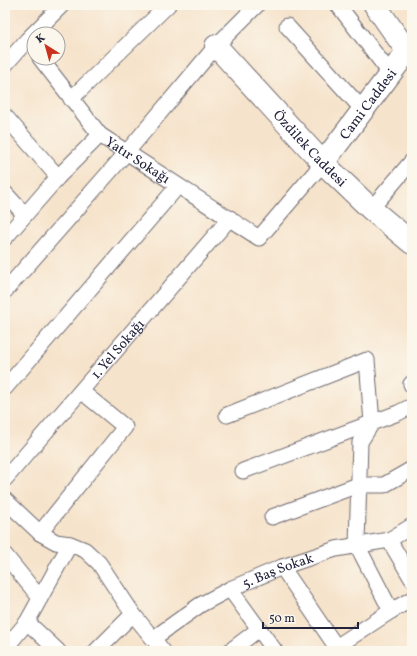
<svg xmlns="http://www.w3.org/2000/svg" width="417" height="656" font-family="Vollkorn,serif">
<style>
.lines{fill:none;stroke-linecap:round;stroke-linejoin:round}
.street-casing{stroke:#6c666d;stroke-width:17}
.secondary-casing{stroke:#6c666d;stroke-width:24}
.street{stroke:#fff;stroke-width:15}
.secondary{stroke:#fff;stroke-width:22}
.labels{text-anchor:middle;stroke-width:3.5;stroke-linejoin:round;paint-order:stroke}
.street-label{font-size:14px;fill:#22223b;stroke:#fbf7ec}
</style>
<rect width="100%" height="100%" fill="#fbf7ec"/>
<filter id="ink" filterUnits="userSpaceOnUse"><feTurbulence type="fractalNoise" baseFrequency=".025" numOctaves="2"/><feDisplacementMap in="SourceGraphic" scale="8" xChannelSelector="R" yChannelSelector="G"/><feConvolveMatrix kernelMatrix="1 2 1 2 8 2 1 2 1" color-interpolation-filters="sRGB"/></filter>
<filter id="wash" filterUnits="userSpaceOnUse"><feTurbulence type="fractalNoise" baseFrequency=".012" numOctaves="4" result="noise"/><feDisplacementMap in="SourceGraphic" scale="16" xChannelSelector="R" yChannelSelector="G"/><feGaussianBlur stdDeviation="0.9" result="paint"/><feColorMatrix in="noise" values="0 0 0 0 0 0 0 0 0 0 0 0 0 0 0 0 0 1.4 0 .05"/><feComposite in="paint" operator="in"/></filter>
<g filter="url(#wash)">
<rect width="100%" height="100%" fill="#f6e3cb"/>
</g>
<g filter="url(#ink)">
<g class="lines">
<defs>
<g id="street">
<path d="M338 5 390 73"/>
<path d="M287 26 363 110"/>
<path id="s1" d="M40 58 100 135 259 238 323 163"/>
<path d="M5 65 27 40 62 5"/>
<path d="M71 99 168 5"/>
<path d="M5 116 58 177"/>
<path d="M5 193 25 215"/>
<path d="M371 209 412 161"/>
<path d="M5 238 58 177 100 135"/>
<path d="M5 291 127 152 216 46 257 5"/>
<path d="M412 383 411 384 412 386"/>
<path d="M5 388 178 186"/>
<path d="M227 415 367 360 372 423 360 442 357 545 391 611"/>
<path d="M243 471 398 413 412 406"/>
<path id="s2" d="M5 479 230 218"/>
<path d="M5 500 40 533 56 542 70 544 85 550 99 563 133 614 163 651"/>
<path d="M272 517 358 485H384L412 469"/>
<path d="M40 533 125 427 81 391"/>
<path d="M389 540 412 579"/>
<path d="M5 555 40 598"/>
<path d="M282 567 339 651"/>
<path d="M230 589 275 651"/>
<path d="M27 622 58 651"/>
<path id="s3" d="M154 638 200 605 230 589 282 567 336 549 389 540 412 526"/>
<path d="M336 647 391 611 412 599"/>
<path d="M5 649 27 622 70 544"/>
<path d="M96 651 133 614"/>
<path d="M230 651 259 629"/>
</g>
<g id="secondary">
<path d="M375 5 407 51"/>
<path id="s4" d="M216 46 323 163 371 209 412 243"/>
<path id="s5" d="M323 163 412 45"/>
</g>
</defs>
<use href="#street" class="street-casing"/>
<use href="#secondary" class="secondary-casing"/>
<use href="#street" class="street"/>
<use href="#secondary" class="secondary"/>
</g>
</g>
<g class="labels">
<g class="street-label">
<text dy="5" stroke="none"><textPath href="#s5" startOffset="74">Cami Caddesi</textPath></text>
<text dy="5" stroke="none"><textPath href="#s4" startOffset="139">Özdilek Caddesi</textPath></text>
<text dy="5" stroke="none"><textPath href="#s1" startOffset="143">Yatır Sokağı</textPath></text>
<text dy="5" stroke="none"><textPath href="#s2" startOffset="172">1. Yel Sokağı</textPath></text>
<text dy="5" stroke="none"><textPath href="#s3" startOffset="142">5. Baş Sokak</textPath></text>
</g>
</g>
<rect width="417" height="656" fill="none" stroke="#fbf7ec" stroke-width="20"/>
<g transform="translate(46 46) rotate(323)"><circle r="19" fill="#fbf7ec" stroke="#a4a2a5"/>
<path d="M0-3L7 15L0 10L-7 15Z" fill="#c8321e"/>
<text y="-6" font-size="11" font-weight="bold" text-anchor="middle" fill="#22223b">K</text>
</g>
<path d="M263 622v6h95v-6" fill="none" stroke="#22223b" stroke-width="2"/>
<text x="269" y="622" font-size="12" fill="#22223b" stroke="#fbf7ec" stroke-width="3" paint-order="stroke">50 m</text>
</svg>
